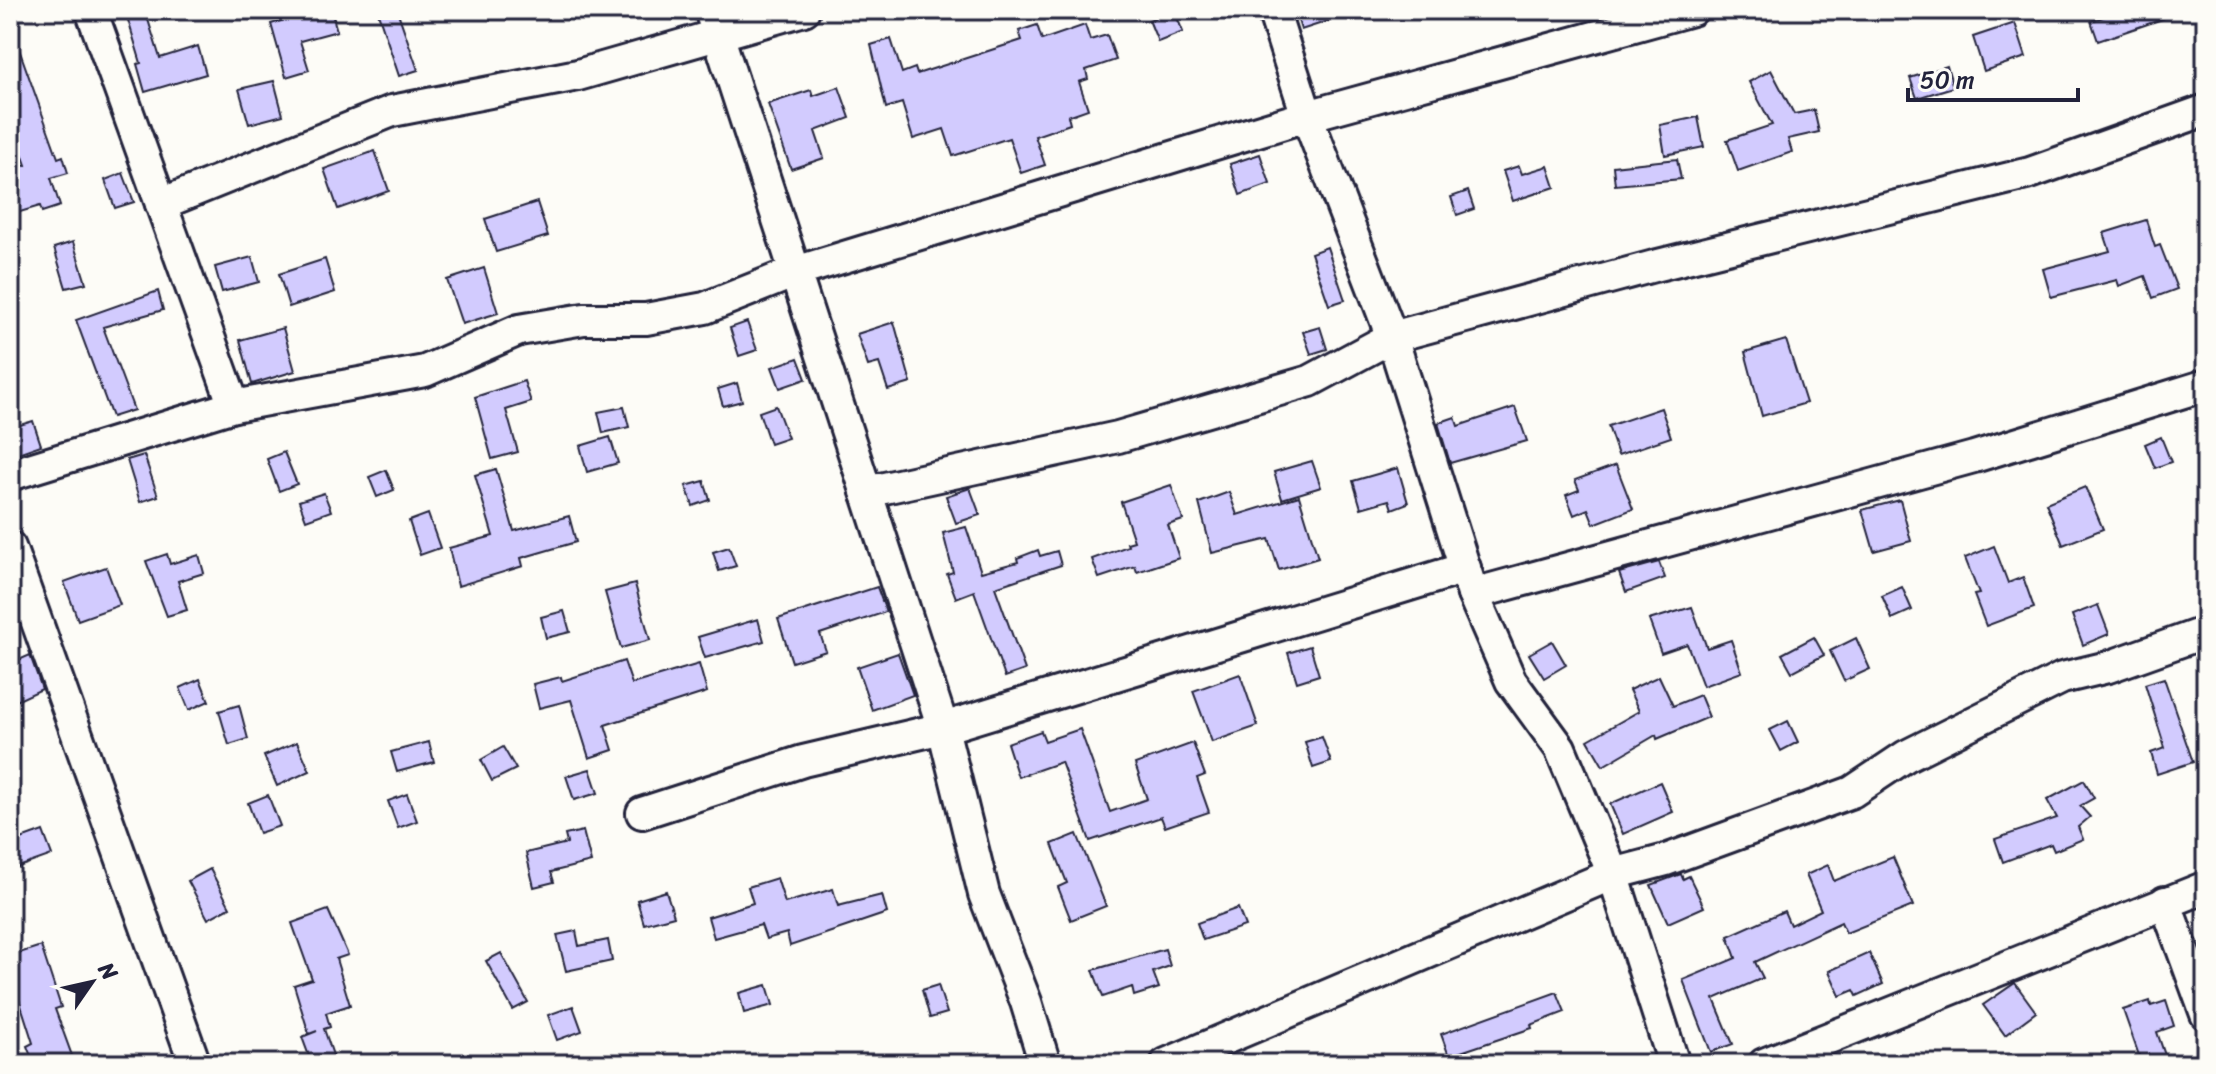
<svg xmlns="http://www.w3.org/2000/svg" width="2216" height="1074" font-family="Sriracha,sans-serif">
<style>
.building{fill:#d2cbfe;stroke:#22223b;stroke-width:2}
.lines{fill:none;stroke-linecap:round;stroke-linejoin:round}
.minor-casing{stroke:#22223b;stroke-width:36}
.minor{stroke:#fdfcf7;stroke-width:30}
</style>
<rect width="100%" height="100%" fill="#fdfcf7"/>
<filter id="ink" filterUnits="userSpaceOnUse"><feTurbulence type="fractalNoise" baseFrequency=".0125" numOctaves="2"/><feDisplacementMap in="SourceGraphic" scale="16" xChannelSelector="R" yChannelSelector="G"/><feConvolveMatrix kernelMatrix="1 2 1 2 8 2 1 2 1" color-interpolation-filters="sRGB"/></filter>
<g filter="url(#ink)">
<g class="building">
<path d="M125 10H145L160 58 198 46 206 74 145 92 137 64 141 63Z"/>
<path d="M318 10H331L337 31 300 41 309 70 286 77 271 24Z"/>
<path d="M377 10H397L418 70 399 76Z"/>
<path d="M1174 10 1183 32 1158 42 1149 20Z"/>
<path d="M1295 10H1349L1350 14 1301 30Z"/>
<path d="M2124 10H2180V13L2098 41 2091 21Z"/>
<path d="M2015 23 2026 57 1984 71 1973 37Z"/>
<path d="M10 24 58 158 63 156 68 173 51 178 60 206 42 212 40 206 10 215V170L26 165 10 119Z"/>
<path d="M1037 25 1042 40 1085 25 1090 40 1107 35 1116 60 1086 70 1088 79 1079 82 1088 109 1068 116 1070 124 1035 136 1045 165 1021 173 1009 138 953 156 944 129 913 139 902 103 886 108 871 45 891 39 902 73 915 68 917 74 1022 40 1019 31Z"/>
<path d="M1947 66 1953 87 1917 98 1910 78Z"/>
<path d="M1771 70 1794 114 1814 110 1819 132 1788 139 1792 152 1738 171 1727 140 1772 125 1749 82Z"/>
<path d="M274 81 283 115 249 124 239 89Z"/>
<path d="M839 87 850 118 815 131 824 158 791 169 768 104 811 90 813 96Z"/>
<path d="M1698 117 1704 147 1665 155 1660 125Z"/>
<path d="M375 151 389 191 338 209 324 169Z"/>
<path d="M1260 154 1270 184 1240 195 1230 164Z"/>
<path d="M1677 159 1681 179 1615 185 1613 166Z"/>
<path d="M1519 166 1522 174 1548 166 1555 187 1513 201 1503 171Z"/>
<path d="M123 173 134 202 115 208 105 180Z"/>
<path d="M1468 191 1474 209 1457 215 1451 197Z"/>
<path d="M537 202 548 236 496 252 485 219Z"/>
<path d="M2146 220 2155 247 2160 245 2177 289 2153 298 2145 276 2119 286 2117 280 2051 297 2043 269 2110 251 2104 233Z"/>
<path d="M73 242 86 283 66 288 54 248Z"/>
<path d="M1327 247 1345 300 1329 305 1311 253Z"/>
<path d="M252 257 259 282 222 292 215 267Z"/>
<path d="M325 259 335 292 289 307 279 274Z"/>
<path d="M484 268 498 313 462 324 447 280Z"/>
<path d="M158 291 163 310 103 327 134 410 112 417 76 320Z"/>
<path d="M747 322 757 350 739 356 730 328Z"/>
<path d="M894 322 911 383 888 390 879 363 868 366 857 334Z"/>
<path d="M1320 327 1327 349 1311 354 1303 332Z"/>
<path d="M283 328 295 371 252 384 240 340Z"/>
<path d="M1786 340 1806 403 1762 416 1745 352Z"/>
<path d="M798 358 806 379 780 388 772 367Z"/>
<path d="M524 381 531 402 506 410 518 452 492 459 475 397Z"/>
<path d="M737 383 742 401 723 406 718 389Z"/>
<path d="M776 406 788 438 770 444 759 412Z"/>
<path d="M624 407 629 427 603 433 598 412Z"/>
<path d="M1515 407 1527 441 1450 463 1438 423 1455 417 1458 426Z"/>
<path d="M1661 408 1671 437 1618 455 1608 426Z"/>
<path d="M33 421 41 445 15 454 10 428Z"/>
<path d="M610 437 618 463 587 472 580 446Z"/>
<path d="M2161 437 2171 462 2155 468 2145 444Z"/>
<path d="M284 452 297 484 279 491 267 459Z"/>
<path d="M144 455 158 496 140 502 127 460Z"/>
<path d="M1312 461 1321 487 1282 499 1274 472Z"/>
<path d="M1616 465 1633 509 1594 524 1588 509 1574 515 1566 495 1579 490 1575 480Z"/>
<path d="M1398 468 1408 503 1392 509 1389 500 1361 508 1353 481Z"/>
<path d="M496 469 514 531 569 516 576 542 521 558 523 566 458 586 449 548 493 536 475 475Z"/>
<path d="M386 470 394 490 377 497 369 477Z"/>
<path d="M704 481 710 500 693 506 686 486Z"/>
<path d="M1171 485 1183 520 1168 525 1179 558 1137 572 1135 566 1099 578 1092 559 1128 546 1127 543 1134 541 1121 502Z"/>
<path d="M2085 487 2103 529 2063 545 2046 503Z"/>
<path d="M970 488 980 515 956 523 946 496Z"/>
<path d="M1229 492 1237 515 1299 496 1318 558 1279 570 1269 539 1212 553 1199 503Z"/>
<path d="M324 493 331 511 306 520 299 501Z"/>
<path d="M1900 500 1911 541 1874 551 1862 510Z"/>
<path d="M428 514 440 548 420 555 409 521Z"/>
<path d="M966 527 981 572 1018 562 1017 558 1038 550 1040 556 1057 551 1061 565 995 587 1025 670 1005 677 974 591 956 598 947 574 953 572 943 533Z"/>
<path d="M1994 546 2008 583 2023 577 2034 608 1986 626 1974 595 1979 594 1965 558Z"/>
<path d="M729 547 736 566 719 571 713 552Z"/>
<path d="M167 554 170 564 199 555 204 573 178 581 187 610 167 616 146 561Z"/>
<path d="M1659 562 1665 578 1626 592 1619 573Z"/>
<path d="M106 567 120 605 78 620 64 582Z"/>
<path d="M635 584 650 640 621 648 605 592Z"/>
<path d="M877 587 886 612 820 634 826 651 792 662 778 619Z"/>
<path d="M1902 587 1912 610 1892 619 1882 596Z"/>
<path d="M2098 605 2109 634 2083 645 2072 615Z"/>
<path d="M1692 607 1707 648 1731 640 1742 672 1703 686 1687 644 1661 653 1649 620Z"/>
<path d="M564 611 570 632 546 638 541 617Z"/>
<path d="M758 619 764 641 705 658 698 637Z"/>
<path d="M1814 637 1824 655 1792 672 1782 654Z"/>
<path d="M1856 638 1870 669 1844 681 1830 651Z"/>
<path d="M1552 641 1566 665 1544 678 1529 654Z"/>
<path d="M1310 646 1319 675 1297 682 1288 653Z"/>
<path d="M898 653 913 695 872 710 857 667Z"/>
<path d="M30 655 42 689 10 704V664Z"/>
<path d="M624 661 632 684 699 664 707 692 605 725 613 750 589 758 571 700 539 708 533 684 561 677 562 681Z"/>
<path d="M1240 674 1258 726 1212 742 1193 691Z"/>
<path d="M1659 676 1673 706 1700 695 1709 717 1657 739 1656 735 1603 766 1588 740 1639 711 1629 690Z"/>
<path d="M2164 678 2193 762 2157 774 2151 753 2165 748 2145 684Z"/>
<path d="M200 679 209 701 189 710 180 688Z"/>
<path d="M239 705 248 739 229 745 219 711Z"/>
<path d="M1788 721 1798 742 1781 751 1770 730Z"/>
<path d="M1080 729 1110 812 1147 799 1135 764 1193 743 1205 775 1197 778 1209 812 1165 827 1161 817 1090 841 1061 762 1018 777 1007 743 1041 731 1045 741Z"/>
<path d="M1322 737 1331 762 1313 768 1305 742Z"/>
<path d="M297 742 310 771 277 786 264 756Z"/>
<path d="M429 742 434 762 397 772 391 752Z"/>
<path d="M503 747 516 769 492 781 481 760Z"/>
<path d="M590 769 598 793 574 800 566 776Z"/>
<path d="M2084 780 2094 798 2080 806 2090 817 2078 827 2083 839 2054 851 2051 844 2003 862 1995 839 2057 818 2047 800Z"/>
<path d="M1660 782 1673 812 1623 834 1610 804Z"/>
<path d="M407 794 417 821 398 828 388 801Z"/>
<path d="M268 795 280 826 259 833 248 803Z"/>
<path d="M43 831 52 855 10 870V843Z"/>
<path d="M583 831 591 862 551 872 554 882 534 887 526 853 567 843 565 835Z"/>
<path d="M1077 834 1106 906 1071 920 1058 887 1067 883 1052 844Z"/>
<path d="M1893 857 1913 906 1846 933 1841 922 1755 962 1763 978 1714 999 1733 1044 1711 1052 1683 980 1736 958 1728 936 1784 911 1790 925 1821 910 1806 875 1828 865 1834 881Z"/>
<path d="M210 869 230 907 208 919 188 881Z"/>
<path d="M1681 874 1683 879 1689 876 1704 907 1668 923 1651 885Z"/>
<path d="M777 878 785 903 833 889 838 906 882 895 887 913 790 946 787 933 766 939 761 925 714 938 708 917 753 903 748 887Z"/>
<path d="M666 891 674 916 644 924 637 900Z"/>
<path d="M1238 908 1245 926 1203 940 1197 923Z"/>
<path d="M328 910 348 955 336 959 350 1005 326 1013 330 1027 324 1029 336 1064H312L302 1037 317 1031 309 1034 294 985 312 979 292 923Z"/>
<path d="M576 931 579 946 608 940 612 961 566 971 557 935Z"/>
<path d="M41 946 61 1007 55 1009 75 1064H34L27 1046 33 1043 10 971V956Z"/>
<path d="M1165 949 1170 966 1153 972 1159 988 1134 996 1132 987 1103 997 1093 970Z"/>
<path d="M501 953 528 1002 513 1010 486 961Z"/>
<path d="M1869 953 1883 984 1857 996 1854 990 1840 996 1829 971Z"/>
<path d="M2015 983 2036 1012 2005 1035 1983 1005Z"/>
<path d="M767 985 773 1005 744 1013 739 993Z"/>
<path d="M938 985 947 1013 930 1018 922 990Z"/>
<path d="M1557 992 1565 1012 1531 1025 1532 1028 1449 1056 1441 1034Z"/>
<path d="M2150 1001 2151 1006 2166 1001 2174 1026 2157 1032 2168 1064H2142L2123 1010Z"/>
<path d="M573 1006 582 1031 557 1040 548 1015Z"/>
</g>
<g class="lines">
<defs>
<g id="minor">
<path d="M91 10 234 406"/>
<path d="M710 10 943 728 984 894 1026 1002 1045 1064"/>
<path d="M1273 10 1307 116 1392 337 1473 594 1511 681 1560 748 1613 874 1674 1064"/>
<path d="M161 204 392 111 578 75 804 10"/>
<path d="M10 475 234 406 425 371 519 330 584 319H646L705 308 795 272 1307 116 1692 10"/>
<path d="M866 492 1118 437 1310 381 1392 337 1654 266 2030 173 2206 110"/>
<path d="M10 547 195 1064"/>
<path d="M1473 594 1974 457 2206 385"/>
<path d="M642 813 803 761 943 728 1465 568"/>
<path d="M2165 902 2206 1014"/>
<path d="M1166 1064 1613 874 1666 860 1852 792 1906 756 2062 678 2108 667 2206 632"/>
<path d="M1764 1064 2206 887"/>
</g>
</defs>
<use href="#minor" class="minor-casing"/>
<use href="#minor" class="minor"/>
</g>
</g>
<rect width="2216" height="1074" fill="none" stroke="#fdfcf7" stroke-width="40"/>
<rect x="20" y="20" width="2176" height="1034" fill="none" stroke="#22223b" stroke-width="3" filter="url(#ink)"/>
<g transform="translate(92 982) rotate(56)" stroke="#fdfcf7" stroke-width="6" paint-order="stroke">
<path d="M0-6L14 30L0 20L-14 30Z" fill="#22223b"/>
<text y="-12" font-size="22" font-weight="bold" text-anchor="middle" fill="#22223b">N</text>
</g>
<path d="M1908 88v12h170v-12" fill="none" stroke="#22223b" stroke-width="4"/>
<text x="1920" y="88" font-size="24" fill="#22223b" stroke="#fdfcf7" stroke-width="6" paint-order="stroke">50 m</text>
</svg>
